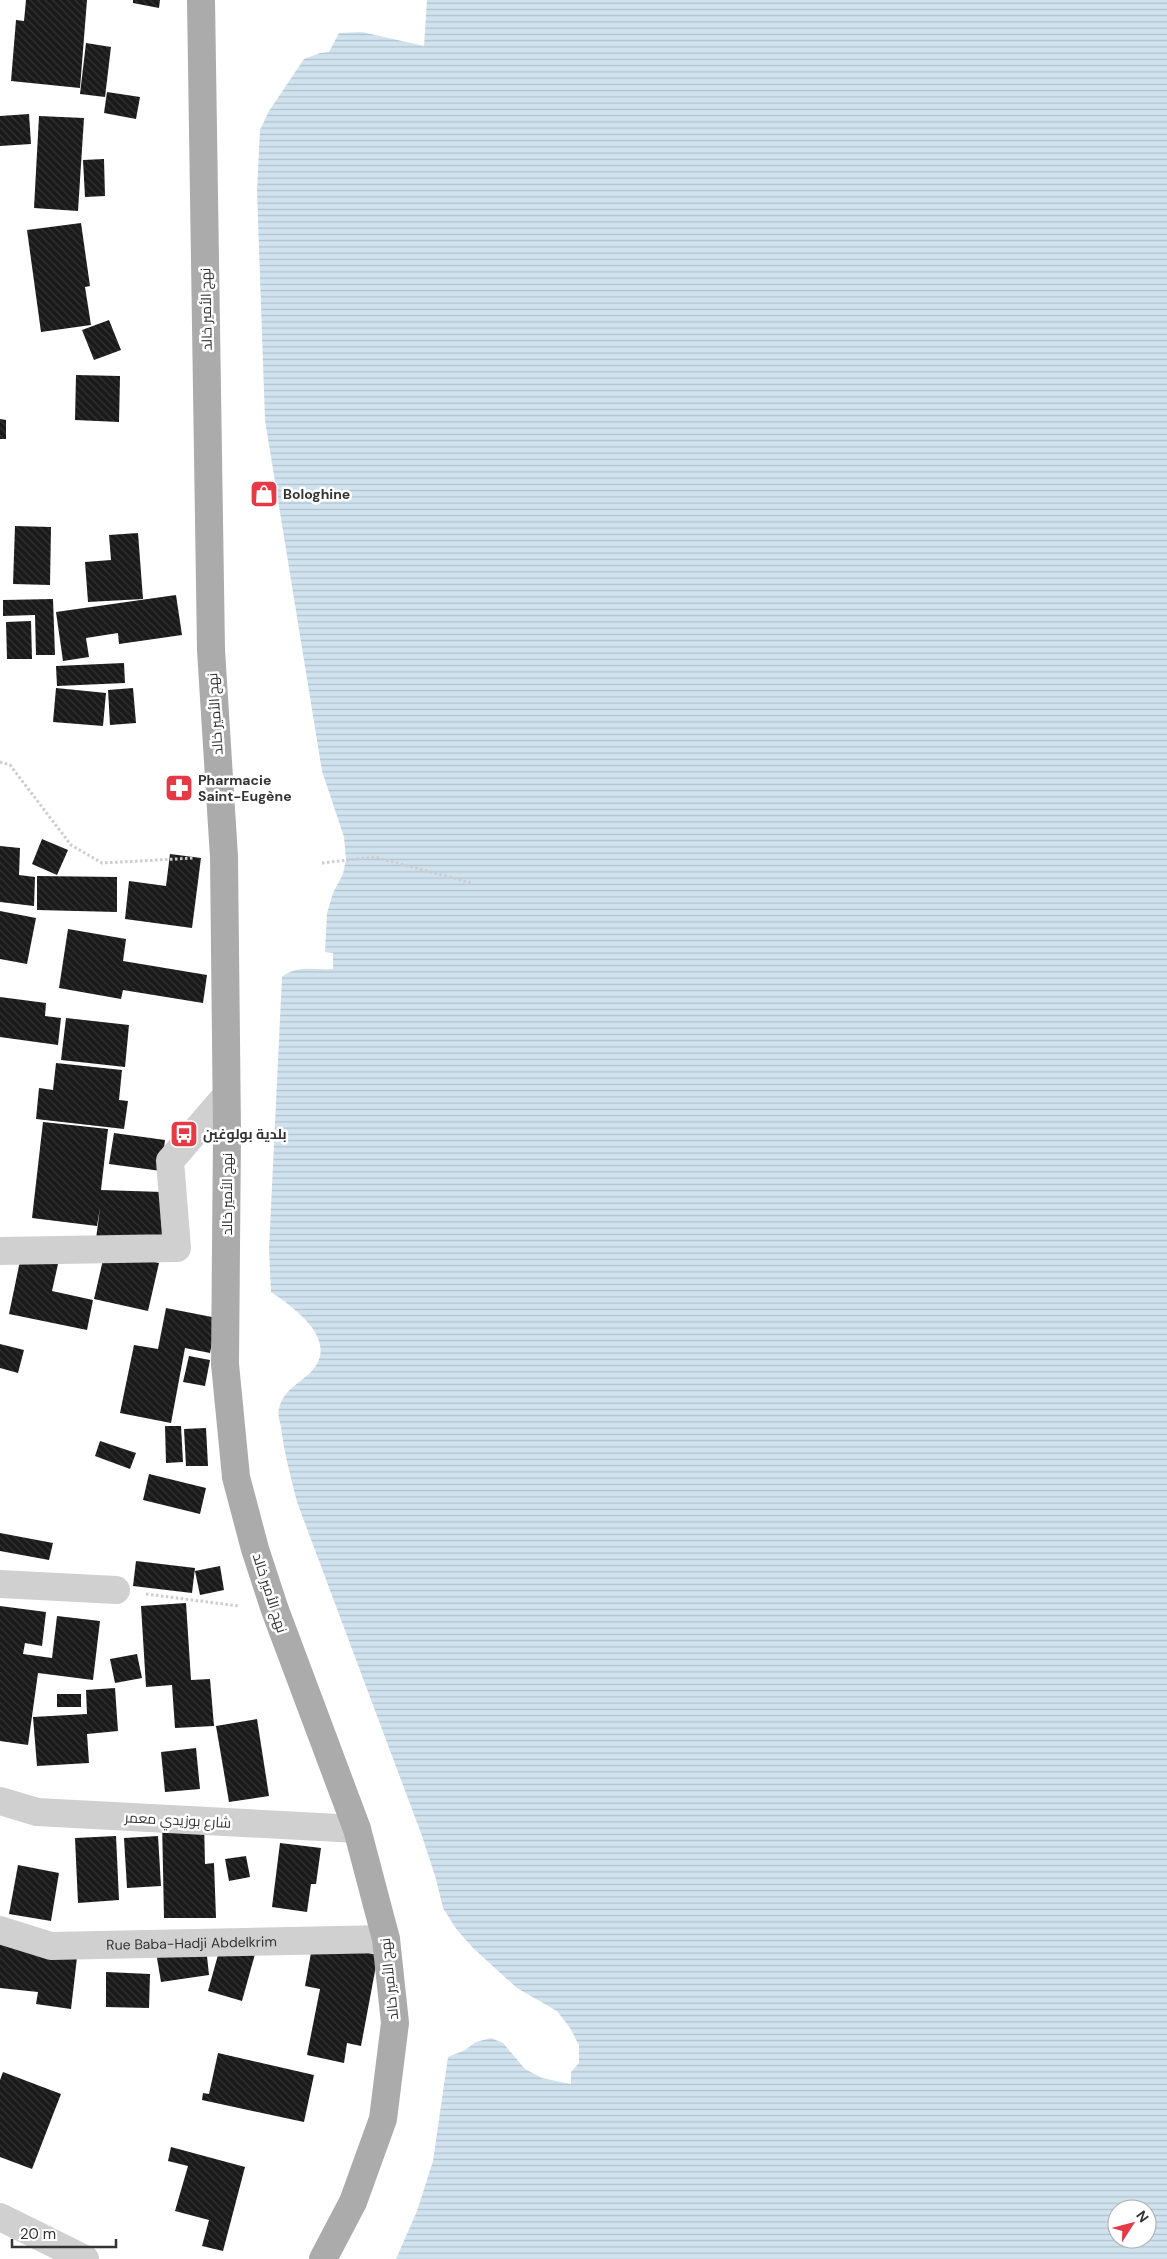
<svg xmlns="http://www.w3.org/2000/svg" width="1167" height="2259" font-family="'DM Sans',Cairo,sans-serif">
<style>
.water{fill:url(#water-rules);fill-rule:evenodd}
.building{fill:url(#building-back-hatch)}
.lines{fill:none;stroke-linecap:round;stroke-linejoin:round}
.path{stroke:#cdcdcd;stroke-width:3;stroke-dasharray:2.5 2.5;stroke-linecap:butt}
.minor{stroke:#d0d0d0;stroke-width:28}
.major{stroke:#ababab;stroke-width:28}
.labels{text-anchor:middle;stroke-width:5;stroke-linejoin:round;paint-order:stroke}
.street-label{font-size:14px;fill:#333;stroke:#fff}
.poi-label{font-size:14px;font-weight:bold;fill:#333;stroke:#fff;text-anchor:start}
</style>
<defs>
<pattern id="water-rules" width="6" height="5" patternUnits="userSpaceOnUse" patternTransform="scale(1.25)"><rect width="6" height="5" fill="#cfe2ee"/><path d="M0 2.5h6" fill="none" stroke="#b2c2cd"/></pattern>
<pattern id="building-back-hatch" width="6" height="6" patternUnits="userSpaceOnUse" patternTransform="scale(1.25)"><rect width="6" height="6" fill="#1a1a1a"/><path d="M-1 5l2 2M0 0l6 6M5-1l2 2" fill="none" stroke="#333"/></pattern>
</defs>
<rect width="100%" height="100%" fill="#fff"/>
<path class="water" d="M427 0H1167V2259H396L417 2211 433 2161 448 2057 465 2050 476 2042 491 2038 503 2043 525 2069 542 2078 571 2084V2072L579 2063V2045L570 2028 557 2011 517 1988 474 1949 457 1930 443 1908 436 1879 422 1836 297 1502C291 1477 284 1453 281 1427 280 1422 277 1414 279 1409 283 1390 299 1384 311 1372 341 1340 293 1307 271 1292L269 1249 282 977C296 965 315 970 333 969V953L325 952 327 913 333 893 343 874 346 859 344 837 322 771 265 420 257 191 260 130 269 111 304 59 320 53 329 52 339 33 362 32 424 46ZM1117 2209H1147V2239H1117Z"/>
<g class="building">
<path d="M26 0H87L80 88 11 81 16 20 24 21Z"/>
<path d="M133 0H160L159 8 133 3Z"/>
<path d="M86 43 111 47 105 97 80 94Z"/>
<path d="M107 92 140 97 136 119 104 113Z"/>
<path d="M29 114 31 144 0 146V116Z"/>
<path d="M39 116 84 118 78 211 34 208Z"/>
<path d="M104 159 105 196 85 197 83 160Z"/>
<path d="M81 223 90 286 85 287 91 325 41 332 27 230Z"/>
<path d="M109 320 121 350 94 360 82 330Z"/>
<path d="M76 375 120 376 119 422 75 420Z"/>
<path d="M0 419 6 420V439H0Z"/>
<path d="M15 526 51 527 50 585 13 584Z"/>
<path d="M138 533 143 599 88 602 85 562 111 560 109 535Z"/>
<path d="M176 595 182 635 119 644 118 633 86 638 89 657 63 661 56 612Z"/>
<path d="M53 599 55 655H36L35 615 3 616V600Z"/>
<path d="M31 621 32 659H7L6 622Z"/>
<path d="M124 663 125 683 57 686 56 666Z"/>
<path d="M56 688 106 693 103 726 53 722Z"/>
<path d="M133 688 136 723 110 725 108 690Z"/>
<path d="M42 839 68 850 57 875 32 864Z"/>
<path d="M0 846 20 848 19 875 35 877 34 906 0 902Z"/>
<path d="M170 854 201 858 192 928 125 919 129 881 166 886Z"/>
<path d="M37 876 117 877V912L37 910Z"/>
<path d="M0 911 36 918 27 964 0 959Z"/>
<path d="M68 929 126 939 123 961 207 975 203 1003 123 990 121 999 59 988Z"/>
<path d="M0 997 46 1003 45 1016 61 1018 58 1045 0 1037Z"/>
<path d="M66 1018 129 1025 125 1067 61 1060Z"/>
<path d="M56 1063 122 1070 119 1100 128 1101 124 1129 36 1119 39 1088 53 1090Z"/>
<path d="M43 1122 108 1129 101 1190 163 1192 168 1240 96 1239 100 1208 97 1226 32 1218Z"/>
<path d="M114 1133 165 1140 161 1171 109 1164Z"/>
<path d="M105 1251 159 1263 148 1311 94 1299Z"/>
<path d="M21 1256 58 1264 52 1291 93 1300 87 1330 9 1314Z"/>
<path d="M166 1308 217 1318 210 1353 185 1348 171 1423 120 1413 134 1345 158 1349Z"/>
<path d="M0 1344 24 1350 18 1373 0 1368Z"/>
<path d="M189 1356 210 1360 205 1386 183 1382Z"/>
<path d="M165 1426H181L183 1462 166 1463Z"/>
<path d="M206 1428 208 1466H186L184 1429Z"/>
<path d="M100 1441 136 1453 130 1469 95 1456Z"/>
<path d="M149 1474 206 1488 200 1514 143 1500Z"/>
<path d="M0 1533 53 1543 49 1560 0 1551Z"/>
<path d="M136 1561 195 1568 192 1593 133 1586Z"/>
<path d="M220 1566 224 1590 200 1595 195 1571Z"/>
<path d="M186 1603 191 1680 210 1679 214 1726 175 1728 172 1685 146 1687 141 1606Z"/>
<path d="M0 1606 46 1612 42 1646 25 1643 23 1654 52 1658 57 1616 100 1621 93 1680 38 1673 28 1745 0 1741Z"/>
<path d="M137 1654 142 1678 115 1683 110 1659Z"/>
<path d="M115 1688 118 1731 87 1734 89 1763 37 1766 33 1717 87 1714 86 1690Z"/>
<rect x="57" y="1694" width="24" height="13"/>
<path d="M257 1719 269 1796 229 1802 216 1726Z"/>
<path d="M196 1748 200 1789 165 1792 161 1752Z"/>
<path d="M204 1820 205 1864 214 1863 216 1918H164L162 1821Z"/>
<path d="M116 1836 119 1900 78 1903 75 1838Z"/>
<path d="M158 1836 161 1886 127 1888 124 1838Z"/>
<path d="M280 1843 321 1848 316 1884H311L307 1912 272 1907Z"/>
<path d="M246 1856 250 1877 229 1881 225 1859Z"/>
<path d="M18 1865 59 1873 51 1921 9 1914Z"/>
<path d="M205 1938 209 1975 161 1982 154 1940Z"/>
<path d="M0 1939 78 1949 71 2009 36 2004 38 1992 0 1988Z"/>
<path d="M313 1942 378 1955 361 2046 347 2043 344 2063 307 2055 320 1989 305 1986Z"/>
<path d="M221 1944 255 1954 242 2001 208 1991Z"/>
<path d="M106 1972 150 1974 149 2008 106 2007Z"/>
<path d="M218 2053 314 2075 304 2122 202 2100 203 2093 209 2094Z"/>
<path d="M3 2072 61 2094 32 2169 0 2157V2080Z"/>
<path d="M171 2147 245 2167 223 2251 202 2246 209 2220 175 2211 188 2166 168 2161Z"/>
</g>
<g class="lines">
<g class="path">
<path d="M0 762 10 765 71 845 102 863 194 858"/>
<path d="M322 863 375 857 471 883"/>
<path d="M146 1594 239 1606"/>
</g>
<g class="minor">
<path d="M0 1251 177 1248 170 1161 226 1096"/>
<path d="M0 1584 116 1590"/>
<path d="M0 1801 37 1812 357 1829"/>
<path id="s1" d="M0 1930 51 1946 386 1939"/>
<path d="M0 2217 85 2259"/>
</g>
<path class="major" d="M201 0 211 650 224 857 227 1132 225 1364 236 1477 255 1549 275 1610 357 1829 386 1939 395 2023 383 2119 353 2202 323 2259"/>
</g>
<defs>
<symbol id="shop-square" viewBox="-11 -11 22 22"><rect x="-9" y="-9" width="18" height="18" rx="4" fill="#e63946" stroke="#fff"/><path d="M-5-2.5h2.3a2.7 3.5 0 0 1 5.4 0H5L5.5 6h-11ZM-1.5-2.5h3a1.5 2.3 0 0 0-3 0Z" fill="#fff"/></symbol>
<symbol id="pharmacy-square" viewBox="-11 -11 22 22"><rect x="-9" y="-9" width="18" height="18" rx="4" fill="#e63946" stroke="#fff"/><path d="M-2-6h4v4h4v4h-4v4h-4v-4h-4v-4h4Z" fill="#fff"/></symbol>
<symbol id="bus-square" viewBox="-11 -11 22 22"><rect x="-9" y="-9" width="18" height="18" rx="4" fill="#e63946" stroke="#fff"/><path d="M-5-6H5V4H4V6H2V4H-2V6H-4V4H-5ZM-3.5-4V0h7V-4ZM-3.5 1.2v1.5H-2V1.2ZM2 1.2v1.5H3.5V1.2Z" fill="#fff"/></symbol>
</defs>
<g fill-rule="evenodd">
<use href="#shop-square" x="248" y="478" width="32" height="32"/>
<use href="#pharmacy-square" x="163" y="772" width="32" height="32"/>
<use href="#bus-square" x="168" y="1118" width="32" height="32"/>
</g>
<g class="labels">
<g class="street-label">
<text transform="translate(206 309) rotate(-91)" y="5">نهج الأمير خالد</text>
<text transform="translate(215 714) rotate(-94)" y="5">نهج الأمير خالد</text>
<text transform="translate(227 1194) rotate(-90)" y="5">نهج الأمير خالد</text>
<text transform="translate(270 1593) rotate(72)" y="5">نهج الأمير خالد</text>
<text transform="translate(178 1820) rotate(3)" y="5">شارع بوزيدي معمر</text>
<text dy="5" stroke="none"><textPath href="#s1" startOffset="194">Rue Baba-Hadji Abdelkrim</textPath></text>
<text transform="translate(389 1979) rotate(-96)" y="5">نهج الأمير خالد</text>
</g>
<g class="poi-label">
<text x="283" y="499">Bologhine</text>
<text x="198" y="785">Pharmacie<tspan x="198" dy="16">Saint-Eugène</tspan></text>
<text x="203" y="1139">بلدية بولوغين</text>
</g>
</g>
<g transform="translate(1132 2224) rotate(54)"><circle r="24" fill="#ffffff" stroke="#adadad"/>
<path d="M0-4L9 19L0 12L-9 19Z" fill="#e63946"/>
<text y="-8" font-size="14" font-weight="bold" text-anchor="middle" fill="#333333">N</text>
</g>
<path d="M12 2239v8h104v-8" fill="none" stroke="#333333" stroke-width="2.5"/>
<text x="20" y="2239" font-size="15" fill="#333333" stroke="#ffffff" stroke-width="4" paint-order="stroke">20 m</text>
</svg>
